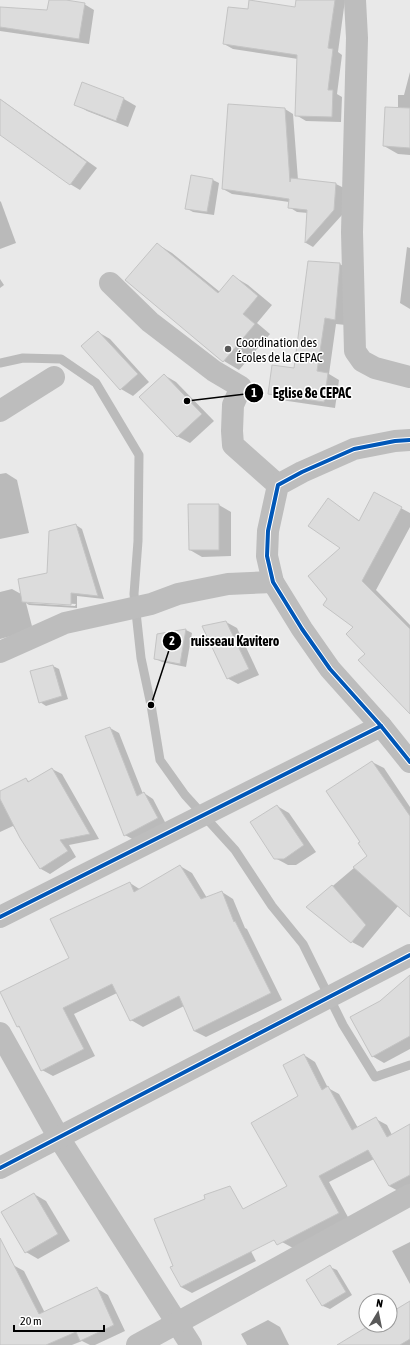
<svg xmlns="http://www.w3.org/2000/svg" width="410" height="1345" font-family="'Asap Condensed',sans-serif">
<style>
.green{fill:#e9e9e9;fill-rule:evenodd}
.shadow{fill:#0003;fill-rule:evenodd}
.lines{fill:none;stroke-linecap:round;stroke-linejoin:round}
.stream{stroke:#bbb;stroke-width:9}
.building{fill:#dcdcdc;stroke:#c4c4c4}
.minor{stroke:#bdbdbd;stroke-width:22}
.cycleway-casing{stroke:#fff;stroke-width:6}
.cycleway{stroke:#0057b8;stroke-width:4}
.poi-dot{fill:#595959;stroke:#fff;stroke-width:1.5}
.labels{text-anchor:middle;stroke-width:3;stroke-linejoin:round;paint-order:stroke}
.poi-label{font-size:13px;fill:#000;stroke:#fff;text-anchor:start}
.leader{fill:none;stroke:#000;stroke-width:1.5}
.callout-dot{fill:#000;stroke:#fff;stroke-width:1.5}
.mark-label{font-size:12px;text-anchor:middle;font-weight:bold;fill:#fff}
.callout-label{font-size:14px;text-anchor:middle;font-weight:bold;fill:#000;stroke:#fff;stroke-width:3;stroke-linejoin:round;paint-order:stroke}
</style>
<rect width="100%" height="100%" fill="#fff"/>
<path class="green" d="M0 0H410V1345H0ZM366 1301H390V1325H366Z"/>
<g class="shadow">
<path d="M50 0H60L84 4 94 10 89 44 0 31V8L48 11Z"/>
<path d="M297 0H345L338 52 342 55 337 94 342 97 341 122 306 121 296 115 298 59 233 49 224 44 296 8Z"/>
<path d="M410 72V155L398 154 384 146 398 109V95H404Z"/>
<path d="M83 84 124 99 136 106 128 127 87 111 75 104Z"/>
<path d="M0 99 97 168 80 190 70 184 0 128Z"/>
<path d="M285 109 293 114 298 180 336 184 344 188 342 215 313 247 306 243 308 213 297 212 289 207V202L232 194 223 189Z"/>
<path d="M213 180 219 183 214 215 193 212 186 208Z"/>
<path d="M0 201 1 202 16 243 0 249Z"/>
<path d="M157 244 172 253 220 292 233 276 248 285 272 305 257 323 270 334 239 370 224 361 127 280Z"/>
<path d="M407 247 410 248V309L400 303Z"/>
<path d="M309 262 340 264 351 271 346 325 336 324 329 374 339 380 335 408 281 400 269 393 295 369Z"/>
<path d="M0 279 4 285 0 288Z"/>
<path d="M98 332 110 339 149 382 133 396 121 389Z"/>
<path d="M164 375 176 382 214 421 190 443 177 436Z"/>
<path d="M6 473 17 480 29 533 0 539V474Z"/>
<path d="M375 494 410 513V527L376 590 410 625V712L367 654 355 627 328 599 342 548 328 500 360 521Z"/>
<path d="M219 505 231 512V556L202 557 190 550Z"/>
<path d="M76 525 82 529 104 599 77 596V608L29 605 26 603 33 630 0 639V592L12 589 21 594 48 574ZM27 601 76 604 75 606 27 603Z"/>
<path d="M226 622 237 628 259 675 238 684 227 678Z"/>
<path d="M186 630 192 633 186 667 162 662 156 659 158 635Z"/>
<path d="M53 666 59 669 68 699 46 706 40 702Z"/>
<path d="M110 728 119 733 143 794 144 793 153 799 166 824 134 840 125 835Z"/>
<path d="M372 762 384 768 410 807V916L398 906 363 948 352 942 308 907 368 856 361 842Z"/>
<path d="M52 769 62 774 99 839 69 845 76 857 50 874 41 869 13 826 0 832V792L26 779 30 782Z"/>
<path d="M277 806 289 813 316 852 296 865H288L275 858Z"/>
<path d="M180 866 192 873 207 898 222 892 233 899 245 928 247 929 282 1000 206 1037 194 1031 184 1006 143 1027 131 1020 117 993 74 1014 95 1056 53 1076 42 1070 21 1028 18 1027 130 883 141 890Z"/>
<path d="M410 978V1049L384 1063 372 1056 381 1002Z"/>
<path d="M304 1055 315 1062 328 1088 339 1094 358 1128 376 1119 387 1125 392 1135 410 1126V1187L400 1192 389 1186 374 1159 329 1182 349 1219 293 1248 282 1242Z"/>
<path d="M34 1194 46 1201 70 1241 38 1259 26 1252Z"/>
<path d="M226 1203 256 1261 192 1293 181 1287Z"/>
<path d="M410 1242V1284L392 1251Z"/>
<path d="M13 1265 24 1271 45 1313 96 1288 108 1295 125 1331 95 1345H90L82 1341 72 1345H0V1271Z"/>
<path d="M330 1267 337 1270 352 1295 330 1309 323 1306 307 1281Z"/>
<path d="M410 1302V1345H366L372 1325H390V1314Z"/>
<path d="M268 1320 280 1327 289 1345H247L241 1334Z"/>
</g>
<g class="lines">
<path class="stream" d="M0 363 23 358 61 359 96 383 139 455 138 541 134 594 141 658 151 705 160 760 185 795 235 850 272 906 303 944 343 1025 375 1077 410 1065"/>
</g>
<g class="building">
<path d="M49 0H66L85 3 79 39 0 27V7L47 10Z"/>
<path d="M249 0 295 7 296 0H335L328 48 333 49 328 90H333L332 117 295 116 297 55 223 44 228 7 248 9Z"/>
<path d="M82 82 124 98 116 121 74 105Z"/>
<path d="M0 99 87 162 70 185 0 135Z"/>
<path d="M228 104 285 108 290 182 291 178 336 183 334 210 305 243 307 210 288 208 289 199 222 189Z"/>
<path d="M385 107 410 108V148L383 146Z"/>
<path d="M191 175 213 179 207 212 185 209Z"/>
<path d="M157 243 218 293 233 275 258 296 243 314 255 324 223 362 125 280Z"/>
<path d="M308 261 340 263 335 320 325 318 317 371 328 373 324 402 268 394 272 365 294 368Z"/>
<path d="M98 331 138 374 120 390 81 346Z"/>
<path d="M164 374 202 414 177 437 139 397Z"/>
<path d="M374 492 402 507 362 581 410 629V714L358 660 365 654 346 634 353 627 323 605 327 599 308 576 340 548 308 526 328 498 359 521Z"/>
<path d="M188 504H219V550H189Z"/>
<path d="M76 524 98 596 71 593V605L22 602 18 579 47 573 49 531Z"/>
<path d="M226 621 249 669 227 679 202 626Z"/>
<path d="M186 629 180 664 154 659 157 634Z"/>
<path d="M53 665 62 696 39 703 30 671Z"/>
<path d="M110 727 137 796 144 792 158 818 124 836 85 736Z"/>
<path d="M372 761 410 816V917L353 867 367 856 358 843 360 842 326 791Z"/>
<path d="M52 768 90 834 60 840 68 851 40 869 20 838 0 799V791L26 778 28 782Z"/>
<path d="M277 805 304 845 284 859H274L250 822Z"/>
<path d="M180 865 201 899 222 891 234 922 235 921 271 993 194 1031 179 996 130 1021 112 984 63 1008 84 1049 41 1071 19 1026 17 1027 0 992 69 958 50 919 130 882 134 892Z"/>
<path d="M332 885 366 925 351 943 306 907Z"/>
<path d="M410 975V1036L372 1057 350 1017 380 1001Z"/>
<path d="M304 1054 322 1090 328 1086 352 1130 376 1117 387 1137 410 1124V1175L389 1186 368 1150 319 1176 339 1213 277 1245 274 1240 181 1287 170 1267 173 1266 154 1219 205 1199 204 1195 230 1186 243 1209 287 1186 251 1123 298 1096 283 1065Z"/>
<path d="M34 1193 58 1234 25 1253 1 1212Z"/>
<path d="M0 1238 39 1314 97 1287 114 1325 80 1341 76 1332 46 1345H0Z"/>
<path d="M330 1265 346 1292 322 1306 306 1280Z"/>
<path d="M410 1301V1339L400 1345H337L370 1325H390V1313Z"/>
</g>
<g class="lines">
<g class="minor">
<path d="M355 0 357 38 352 232 355 351 362 361 375 368 410 377"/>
<path d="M110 283 150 322 214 371 241 387 233 405 232 431 233 445 278 485"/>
<path d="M0 411 54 377"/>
<path d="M410 440 395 441 354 449 302 472 278 485 268 531 267 556 273 582 302 629 330 669 381 726 410 762"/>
<path d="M0 652 65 623 151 604 178 594 228 584 273 582"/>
<path d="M0 917 381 726"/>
<path d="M0 1033 59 1138 191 1345"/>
<path d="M0 1168 410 955"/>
<path d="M137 1345 410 1195"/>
</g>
<defs>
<g id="cycleway">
<path d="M410 440 395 441 354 449 302 472 278 485 268 531 267 556 273 582 302 629 330 669 381 726 410 762"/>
<path d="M0 917 381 726"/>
<path d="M0 1168 410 955"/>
</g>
</defs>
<use href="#cycleway" class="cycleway-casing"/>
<use href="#cycleway" class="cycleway"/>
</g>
<circle class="poi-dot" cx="228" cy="349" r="4"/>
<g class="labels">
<g class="poi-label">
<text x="236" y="347">Coordination des<tspan x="236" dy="15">Écoles de la CEPAC</tspan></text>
</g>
</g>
<path class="leader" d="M187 401L254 393M151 705L172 641"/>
<g class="callout-dot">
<circle cx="187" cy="401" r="4"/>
<circle cx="151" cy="705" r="4"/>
<circle cx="254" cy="393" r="10"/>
<circle cx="172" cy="641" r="10"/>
</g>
<g class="mark-label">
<text x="254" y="397">1</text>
<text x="172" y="645">2</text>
</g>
<g class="callout-label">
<text x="312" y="398">Eglise 8e CEPAC</text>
<text x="235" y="646">ruisseau Kavitero</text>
</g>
<g transform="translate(378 1313) rotate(10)"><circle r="19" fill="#ffffff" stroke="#999999"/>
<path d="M0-3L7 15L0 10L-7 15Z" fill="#595959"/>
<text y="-6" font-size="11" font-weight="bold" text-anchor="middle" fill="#000000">N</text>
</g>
<path d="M14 1325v6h90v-6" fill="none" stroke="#000000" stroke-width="2"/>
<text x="20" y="1325" font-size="12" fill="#000000" stroke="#ffffff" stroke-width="3" paint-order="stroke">20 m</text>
</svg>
